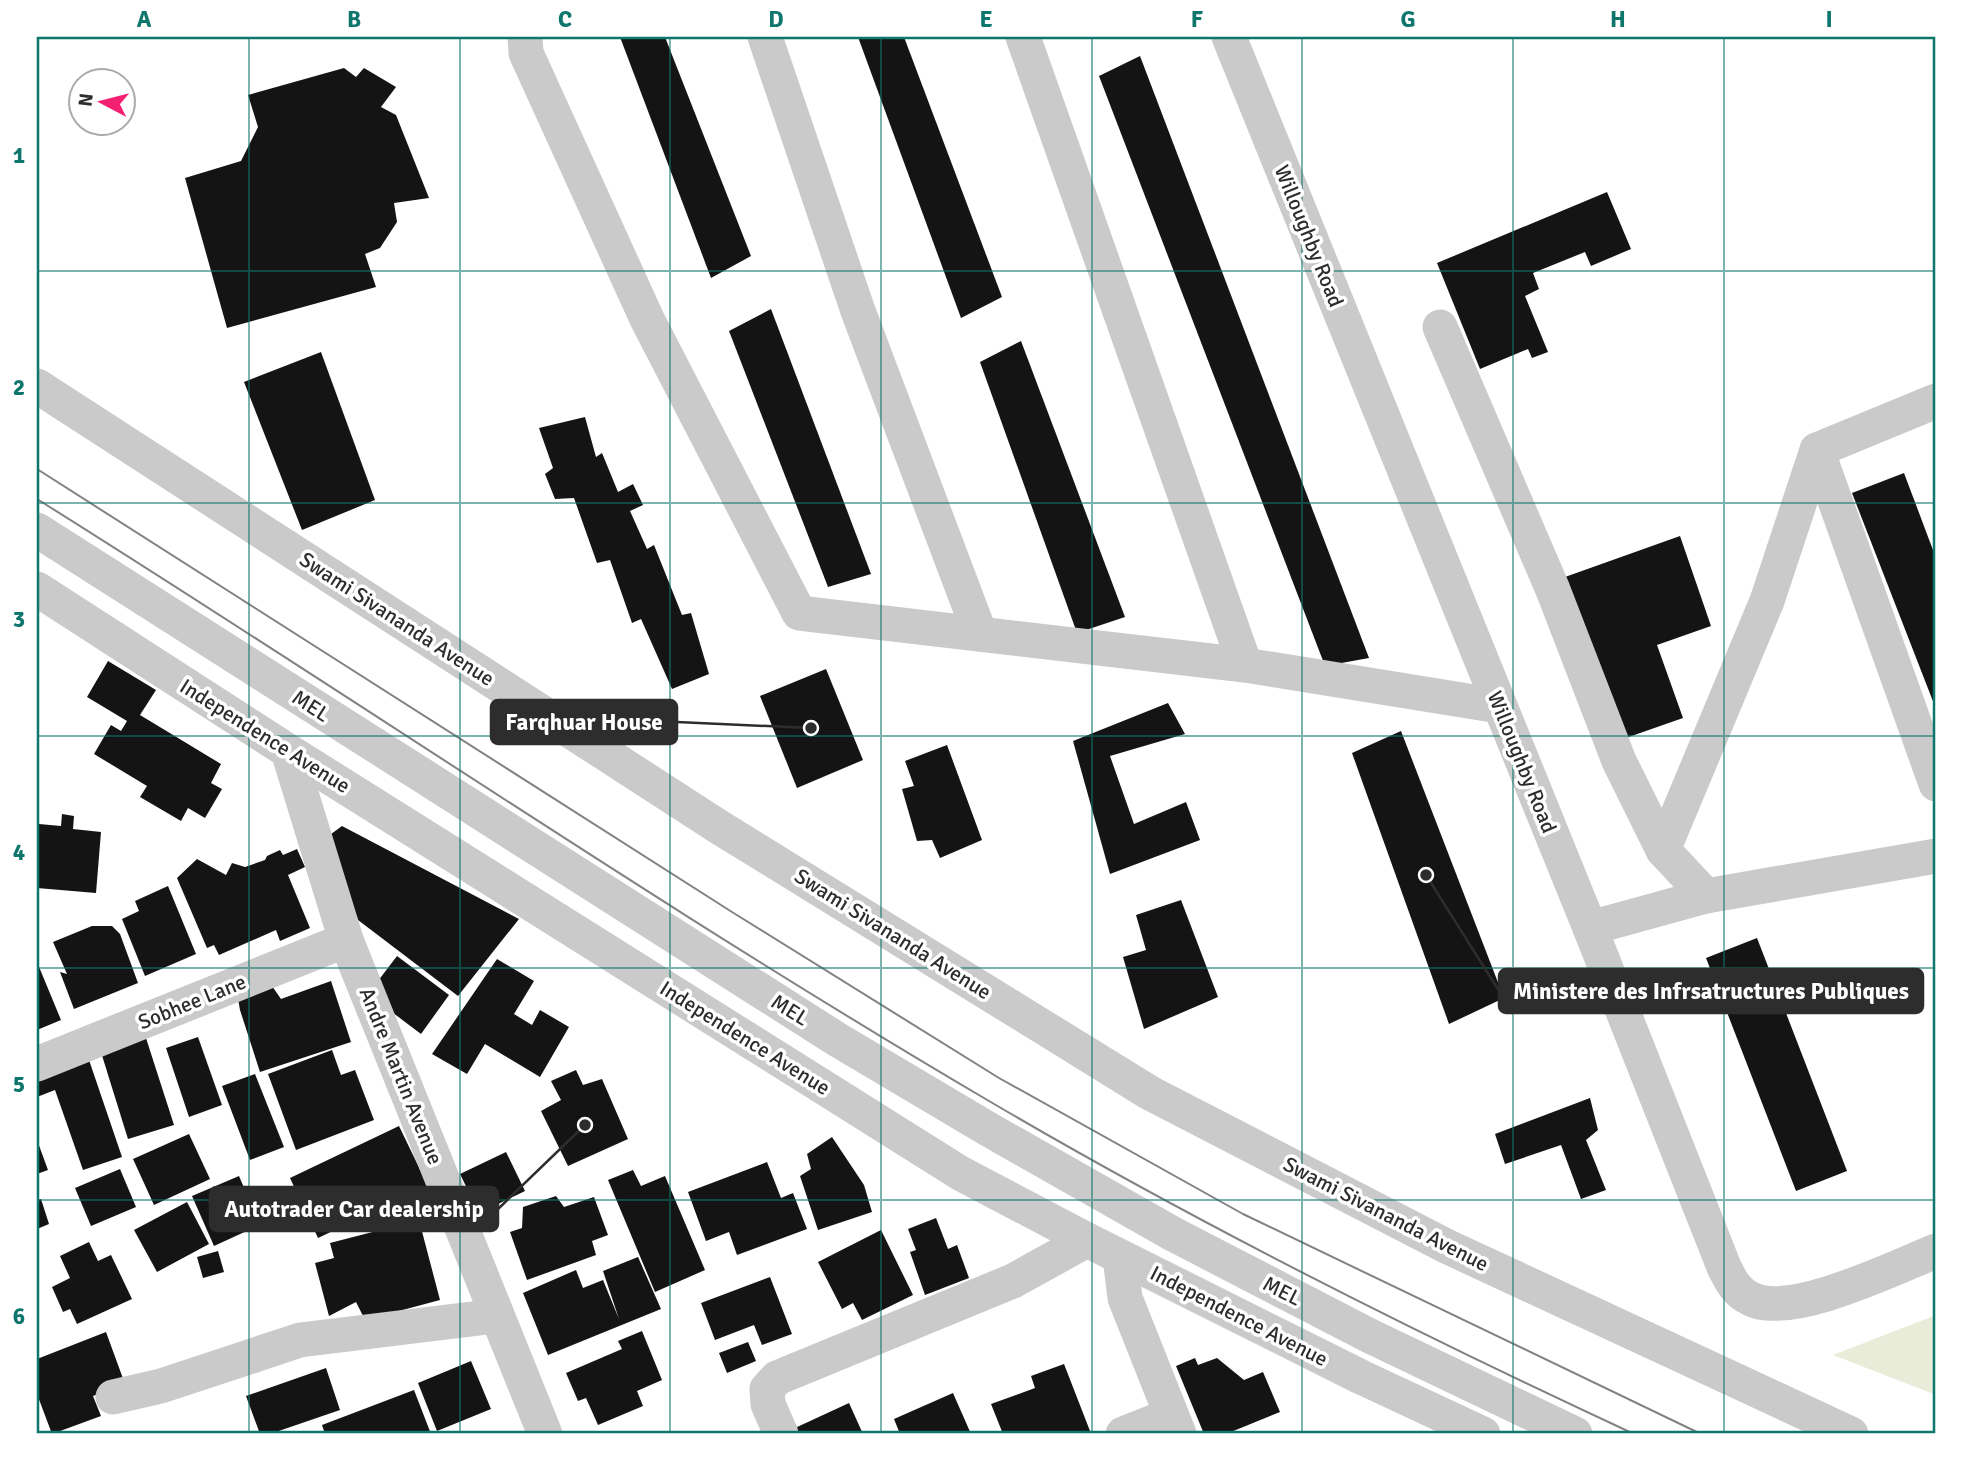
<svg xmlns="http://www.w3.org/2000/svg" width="1973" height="1471" font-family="Signika,sans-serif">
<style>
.green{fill:#e9ecd9}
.building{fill:#141414}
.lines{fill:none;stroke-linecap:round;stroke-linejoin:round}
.minor{stroke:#cacaca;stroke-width:35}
.tram{stroke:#828282;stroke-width:2}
.grid{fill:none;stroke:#0f766e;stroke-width:2;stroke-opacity:0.55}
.labels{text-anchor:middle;stroke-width:7;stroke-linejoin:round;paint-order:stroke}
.street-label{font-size:21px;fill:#2d2d2d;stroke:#fff}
.leader{fill:none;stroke:#2d2d2d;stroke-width:2.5}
.callout-dot{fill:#2d2d2d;stroke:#fff;stroke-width:2.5}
.callout{fill:#2d2d2d;stroke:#2d2d2d;stroke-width:2.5}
.callout-label{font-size:23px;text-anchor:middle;font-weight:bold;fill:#fff}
.neatline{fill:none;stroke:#0f766e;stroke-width:2.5}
.grid-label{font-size:23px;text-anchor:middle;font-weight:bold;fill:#0f766e}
</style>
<rect width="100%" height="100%" fill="#fff"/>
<path class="green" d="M1936 1315V1395L1833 1355Z"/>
<g class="building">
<path d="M620 37H665L751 256 711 278Z"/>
<path d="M858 37H904L1002 297 961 318Z"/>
<path d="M1140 56 1369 658 1325 666 1099 76Z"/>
<path d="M344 68 356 77 364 68 396 87 381 107 396 115 429 198 394 203 397 222 380 248 365 254 376 287 227 328 185 178 241 161 258 127 248 95Z"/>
<path d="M1607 192 1631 249 1591 266 1585 252 1533 273 1539 289 1525 296 1548 352 1532 358 1528 349 1480 369 1437 263Z"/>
<path d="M771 309 871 574 828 587 729 331Z"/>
<path d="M1021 341 1125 617 1077 633 980 362Z"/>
<path d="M321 352 375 500 302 530 244 382Z"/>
<path d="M585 417 596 457 602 453 618 492 633 484 643 505 630 511 647 549 654 545 682 615 691 613 709 674 672 689 641 619 632 623 610 560 597 563 574 498 555 499 545 474 553 468 539 428Z"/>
<path d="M1904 473 1936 558V709L1852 493Z"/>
<path d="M1680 536 1711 626 1657 645 1683 718 1623 739 1565 577Z"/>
<path d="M108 661 156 690 140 715 221 764 211 783 222 789 205 818 188 808 181 821 140 797 147 786 94 754 111 725 121 731 127 721 87 697Z"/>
<path d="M826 669 863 760 797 788 760 696Z"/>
<path d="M1168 703 1185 734 1110 756 1134 824 1186 802 1200 840 1110 874 1073 741Z"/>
<path d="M1401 731 1504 998 1449 1024 1352 753Z"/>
<path d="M947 745 982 840 940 858 932 840 917 841 902 789 914 786 905 761Z"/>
<path d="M62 814 74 816 73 829 101 832 96 893 37 888 39 824 61 826Z"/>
<path d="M342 826 519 919 458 996 358 920 327 837Z"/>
<path d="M297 849 305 867 288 875 310 928 280 941 276 930 219 955 214 945 207 948 177 878 197 859 226 875 232 863 245 867 265 860 267 856 280 850 283 855Z"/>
<path d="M168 886 196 954 145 976 122 919 139 911 135 901Z"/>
<path d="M1181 900 1218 997 1144 1029 1123 957 1146 950 1136 915Z"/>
<path d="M92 926H112L120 934 138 983 74 1009 60 972 67 974 53 942Z"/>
<path d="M1757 938 1847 1171 1796 1191 1706 958Z"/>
<path d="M397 956 449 995 421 1034 368 994Z"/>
<path d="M497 959 534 981 514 1014 532 1025 540 1010 569 1027 540 1077 485 1044 467 1074 432 1054Z"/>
<path d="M37 962 61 1020 37 1030Z"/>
<path d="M331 981 351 1042 260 1072 240 1010 237 993 272 986 281 999Z"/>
<path d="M145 1035 174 1125 128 1139 100 1049Z"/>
<path d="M198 1037 222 1105 189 1117 166 1048Z"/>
<path d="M332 1050 341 1075 355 1070 374 1120 296 1150 268 1074Z"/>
<path d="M89 1060 122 1157 83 1170 55 1090 37 1097V1078Z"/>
<path d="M576 1070 583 1085 602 1079 628 1139 568 1166 541 1111 561 1100 551 1081Z"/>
<path d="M255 1074 284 1147 250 1160 222 1086Z"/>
<path d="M1590 1098 1598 1130 1586 1140 1606 1190 1581 1199 1561 1145 1505 1164 1495 1134Z"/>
<path d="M399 1126 428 1186 318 1238 290 1178Z"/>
<path d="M189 1134 210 1179 154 1205 133 1159Z"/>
<path d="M832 1137 864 1185 872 1212 818 1230 800 1176 811 1169 807 1154Z"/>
<path d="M37 1140 48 1170 37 1174Z"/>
<path d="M506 1152 525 1191 479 1213 460 1174Z"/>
<path d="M767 1162 781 1198 793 1193 807 1229 737 1255 729 1232 706 1241 688 1192Z"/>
<path d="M120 1169 136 1207 91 1226 75 1188Z"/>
<path d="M633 1170 641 1186 665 1176 705 1270 655 1292 608 1180Z"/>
<path d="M239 1176 260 1225 214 1246 192 1196Z"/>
<path d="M556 1196 564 1207 594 1197 608 1235 592 1241 596 1255 527 1280 510 1232 522 1228 523 1207Z"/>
<path d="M41 1199 49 1224 37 1229V1200Z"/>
<path d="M187 1202 209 1244 157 1272 134 1230Z"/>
<path d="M936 1218 948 1249 957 1245 969 1278 925 1295 910 1252 916 1250 908 1229Z"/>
<path d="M419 1220 440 1300 365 1320 356 1302 329 1316 315 1263 334 1258 330 1243Z"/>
<path d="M881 1230 913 1295 862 1320 853 1303 842 1309 818 1262Z"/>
<path d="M89 1242 98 1261 111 1255 132 1299 77 1324 70 1309 63 1312 52 1287 70 1278 60 1256Z"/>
<path d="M218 1251 224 1272 203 1278 197 1257Z"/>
<path d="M638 1257 661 1309 548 1355 523 1293 576 1270 583 1288 603 1280 619 1319 603 1271Z"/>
<path d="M770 1277 792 1334 762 1345 754 1325 715 1340 701 1303Z"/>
<path d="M642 1331 662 1380 637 1391 643 1406 598 1425 586 1398 578 1401 566 1373 622 1349 618 1341Z"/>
<path d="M106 1332 125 1384 93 1396 101 1416 52 1434 37 1394V1359Z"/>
<path d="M748 1342 756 1361 727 1373 719 1353Z"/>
<path d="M1195 1358 1198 1365 1217 1358 1244 1380 1263 1372 1280 1412 1226 1434H1204L1176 1366Z"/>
<path d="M471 1361 491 1409 437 1431 418 1383Z"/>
<path d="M1064 1364 1090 1431 1081 1434H1003L991 1404 1035 1388 1031 1376Z"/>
<path d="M326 1368 340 1410 270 1434H260L246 1396Z"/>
<path d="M414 1390 431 1434H325L322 1425Z"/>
<path d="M953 1393 971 1434H900L894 1419Z"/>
<path d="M849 1403 863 1434H782Z"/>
</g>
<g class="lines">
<g class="minor">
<path d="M525 37 526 53 647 319 799 613 1245 665 1499 706"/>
<path d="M765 37 858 311 980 634"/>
<path d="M1023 37 1245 665"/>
<path d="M1229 37 1590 928 1724 1267C1731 1281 1736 1292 1751 1299 1791 1319 1896 1267 1936 1251"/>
<path d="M1440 327 1553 590 1619 761 1663 850"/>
<path d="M37 386 719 827 1150 1093 1446 1246 1851 1434"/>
<path d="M1817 450 1936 784"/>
<path d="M37 530 838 1040 988 1129 1173 1234 1370 1336 1575 1434"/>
<path d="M37 589 288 751 960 1173 1087 1240 1361 1377 1483 1434"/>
<path d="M288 751 346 940 545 1434"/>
<path d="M1706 896 1663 850 1767 601 1817 450 1936 401"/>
<path d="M1590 928 1706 896 1936 856"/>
<path d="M37 1064 346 940"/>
<path d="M1120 1257 1125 1298 1179 1434"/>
<path d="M113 1397 161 1386 300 1340 496 1316"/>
<path d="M781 1434 768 1404 767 1389 777 1378 1013 1281 1087 1240"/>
<path d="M1123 1434 1171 1415"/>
</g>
<g class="tram">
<path d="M37 469 732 912 999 1078 1243 1214 1701 1434"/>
<path d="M37 499C355 698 665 911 989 1101 1198 1224 1414 1332 1634 1434"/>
</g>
</g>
<path class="grid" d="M249 37V1434M460 37V1434M670 37V1434M881 37V1434M1092 37V1434M1302 37V1434M1513 37V1434M1724 37V1434M37 271H1936M37 503H1936M37 736H1936M37 968H1936M37 1200H1936"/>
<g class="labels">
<g class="street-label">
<text transform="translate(1309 236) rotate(68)" y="7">Willoughby Road</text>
<text transform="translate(397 619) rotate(33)" y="7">Swami Sivananda Avenue</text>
<text transform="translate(311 706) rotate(33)" y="7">MEL</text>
<text transform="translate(265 736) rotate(32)" y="7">Independence Avenue</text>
<text transform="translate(1522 762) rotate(68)" y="7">Willoughby Road</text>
<text transform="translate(893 934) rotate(32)" y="7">Swami Sivananda Avenue</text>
<text transform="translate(192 1002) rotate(-22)" y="7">Sobhee Lane</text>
<text transform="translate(790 1010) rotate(32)" y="7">MEL</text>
<text transform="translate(745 1038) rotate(32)" y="7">Independence Avenue</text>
<text transform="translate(401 1076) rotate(68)" y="7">Andre Martin Avenue</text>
<text transform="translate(1386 1214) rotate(27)" y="7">Swami Sivananda Avenue</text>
<text transform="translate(1282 1291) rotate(27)" y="7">MEL</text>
<text transform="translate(1239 1316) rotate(27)" y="7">Independence Avenue</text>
</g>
</g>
<path class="leader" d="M811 728L677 722M1426 875L1499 991M585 1125L498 1209"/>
<g class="callout-dot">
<circle cx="811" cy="728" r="7"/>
<circle cx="1426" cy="875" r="7"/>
<circle cx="585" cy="1125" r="7"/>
</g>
<g class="callout">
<rect x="491" y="700" width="186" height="44" rx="7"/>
<rect x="1499" y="969" width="424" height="44" rx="7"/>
<rect x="210" y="1187" width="288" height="44" rx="7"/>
</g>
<g class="callout-label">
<text x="584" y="730">Farqhuar House</text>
<text x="1711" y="999">Ministere des Infrsatructures Publiques</text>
<text x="354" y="1217">Autotrader Car dealership</text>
</g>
<rect width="1973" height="1471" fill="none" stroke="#ffffff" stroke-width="77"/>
<g transform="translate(102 102) rotate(277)"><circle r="33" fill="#ffffff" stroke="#ababab" stroke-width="2"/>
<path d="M0-5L12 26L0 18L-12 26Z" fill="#f42071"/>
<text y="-10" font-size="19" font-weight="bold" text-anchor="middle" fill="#2d2d2d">N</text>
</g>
<rect x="38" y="38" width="1896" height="1394" class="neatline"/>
<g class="grid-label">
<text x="144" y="27">A</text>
<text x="354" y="27">B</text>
<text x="565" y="27">C</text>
<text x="776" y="27">D</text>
<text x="986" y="27">E</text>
<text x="1197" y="27">F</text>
<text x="1408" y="27">G</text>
<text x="1618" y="27">H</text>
<text x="1829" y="27">I</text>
<text x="19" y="163">1</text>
<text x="19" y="395">2</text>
<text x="19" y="627">3</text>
<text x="19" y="860">4</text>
<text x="19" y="1092">5</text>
<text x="19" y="1324">6</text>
</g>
</svg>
